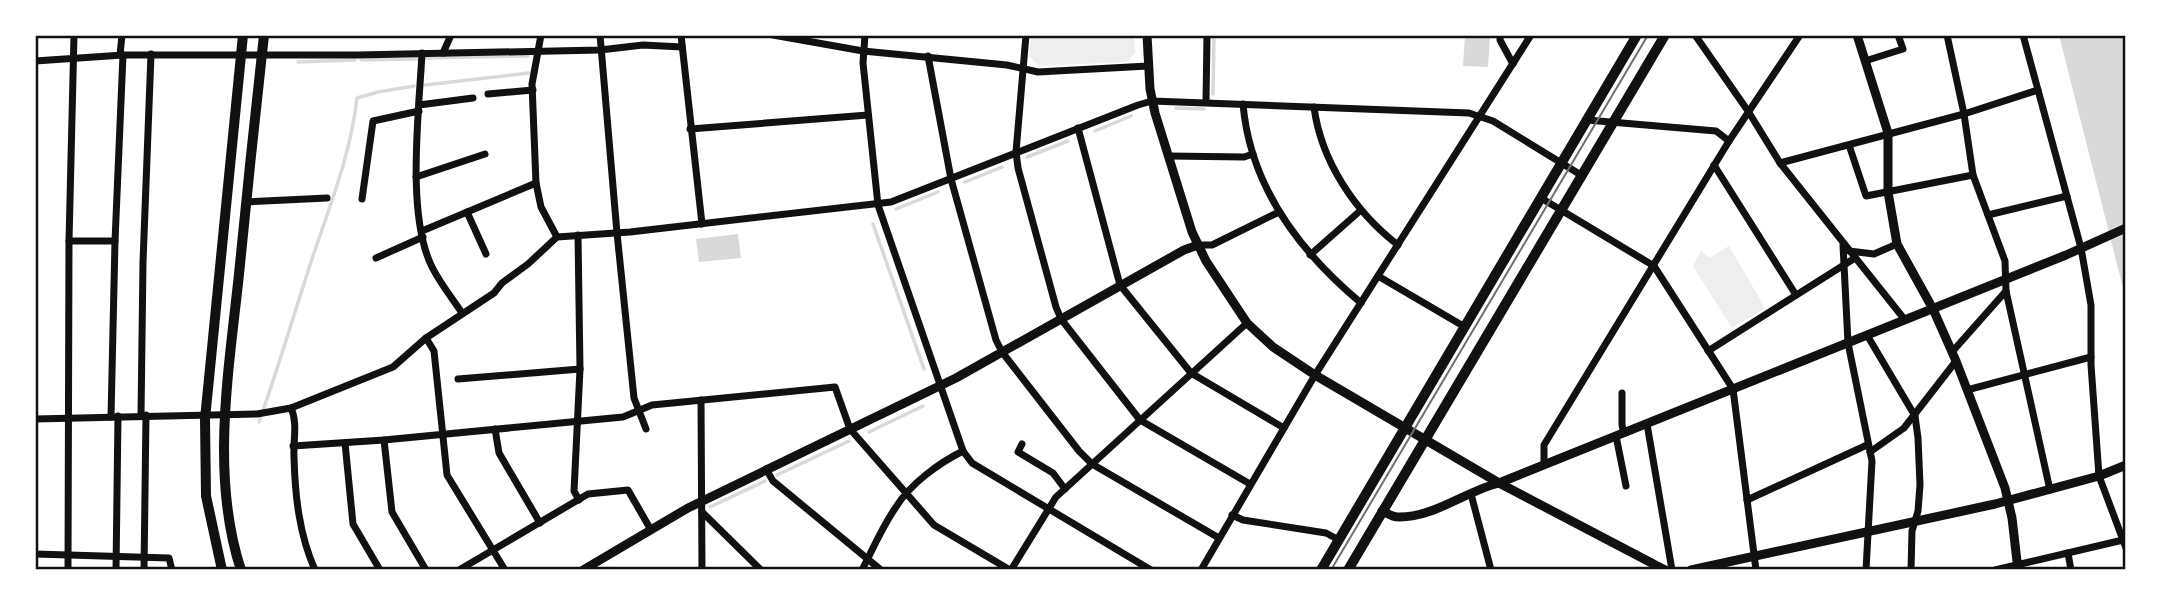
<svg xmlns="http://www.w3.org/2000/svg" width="2161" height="605" font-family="Ubuntu,sans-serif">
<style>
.green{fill:#eee}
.water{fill:#d9d9d9}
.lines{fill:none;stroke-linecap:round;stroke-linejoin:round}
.stream{stroke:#d9d9d9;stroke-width:3.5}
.minor{stroke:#111;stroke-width:7}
.tertiary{stroke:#111;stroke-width:9}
.primary{stroke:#111;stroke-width:10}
.trunk{stroke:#111;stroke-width:10}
.tram{stroke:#707070;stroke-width:2}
.neatline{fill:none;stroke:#111;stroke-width:2.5}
</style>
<rect width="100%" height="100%" fill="#fff"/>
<g class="green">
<path d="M1031 35H1134L1135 53 1127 62 1039 66 1029 56Z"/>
<path d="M1729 246 1765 308 1732 328 1693 266 1701 250 1709 258Z"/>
</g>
<g class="water">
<path d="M1465 35H1490L1488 67 1463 66Z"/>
<path d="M2059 35H2126V305L2125 296Z"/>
<path d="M738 234 741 258 699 262 696 239Z"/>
</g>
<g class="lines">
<g class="stream">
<path d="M426 58 528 56"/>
<path d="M361 60 417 59"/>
<path d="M298 62 355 60"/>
<path d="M425 85 529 73"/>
<path d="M1213 94 1214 35"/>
<path d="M1176 108 1204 109"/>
<path d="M1095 131 1131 116"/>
<path d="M1027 157 1068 141"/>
<path d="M965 182 1002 167"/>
<path d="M896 209 938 192"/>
<path d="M873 224 924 369"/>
<path d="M259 422C279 366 295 310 314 253 331 203 351 152 357 98L378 92 414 86"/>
<path d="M869 432 923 406"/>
<path d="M777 475 849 441"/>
<path d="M710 507 765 481"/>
</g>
<g class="minor">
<path d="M541 35 532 84 536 183 541 207 557 237"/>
<path d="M600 35 617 233 634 398 646 429"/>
<path d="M681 35 702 224"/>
<path d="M773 35 863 51 1007 65 1038 72 1148 66"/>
<path d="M865 35 863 63 878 205 963 451 972 463 1151 570"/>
<path d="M1026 35 1016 152 1018 168 1056 307 1061 319 1140 420 1250 484"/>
<path d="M1500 35V40L1513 64"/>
<path d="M1695 35 1748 111 1780 163 1905 320"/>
<path d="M1947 35 1964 114 1973 175 2005 261 2006 291 2050 490"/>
<path d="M2023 35 2081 248 2091 305V365L2099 476 2126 548"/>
<path d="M422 53C419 112 406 215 432 267 440 283 452 298 462 313"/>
<path d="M443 53 451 35"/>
<path d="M120 55 122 35"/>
<path d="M928 56 951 179 996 340 1002 352 1079 451 1092 464 1219 538"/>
<path d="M35 61 123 55H358L600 50 643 45 682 47"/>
<path d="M1865 61 1903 49 1898 35"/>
<path d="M488 94 533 90"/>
<path d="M1206 102 1207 35"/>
<path d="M1243 104C1250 186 1300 252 1361 303"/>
<path d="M419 105 473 98"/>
<path d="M1314 107C1321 161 1355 212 1398 245"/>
<path d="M1587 120 1716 131 1729 141"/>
<path d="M1078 128 1120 285 1191 373 1284 428"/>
<path d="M690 129 868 115"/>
<path d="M1849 145 1866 196 1973 175"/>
<path d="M1169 156 1244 157 1253 154"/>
<path d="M1780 163 1964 114 2038 90"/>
<path d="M1714 165 1796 295"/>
<path d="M416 177 485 154"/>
<path d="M1541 198 1654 266 1733 389 1756 570"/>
<path d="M362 199 373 121 419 111"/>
<path d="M246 202 327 198"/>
<path d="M467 212 486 254"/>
<path d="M1988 215 2067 196"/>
<path d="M422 231 536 183"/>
<path d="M578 235 580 369 574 491 579 500"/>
<path d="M69 241H115"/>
<path d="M1198 245H1212L1279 212"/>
<path d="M1843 245 1848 343 1872 461 1866 570"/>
<path d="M1849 251 1874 254 1897 244"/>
<path d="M1310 255 1361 210"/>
<path d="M376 258 423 237"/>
<path d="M1378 276 1465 327"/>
<path d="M1867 335 1915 416 1918 438 1920 485 1918 511 1912 531 1911 570"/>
<path d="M426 338 434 351 447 475 505 570"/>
<path d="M1708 351 1855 258"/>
<path d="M1952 352 2006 291"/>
<path d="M458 379 580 369"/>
<path d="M1967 390 2091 357"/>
<path d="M1622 393V425L1624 433"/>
<path d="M701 400 702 570"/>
<path d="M291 408C298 423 293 441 294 457 295 495 299 534 315 570"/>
<path d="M141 415 143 262 151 54"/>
<path d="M111 417 115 241 123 55"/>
<path d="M35 419 257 414 291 408 393 367 426 338 494 293 502 283 528 264 557 237 630 232 891 202 1138 105 1152 101 1469 113 1493 121 1581 175"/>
<path d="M1647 424 1672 570"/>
<path d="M495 429 499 453 540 523"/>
<path d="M1616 436 1626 486"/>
<path d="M384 440 392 512 426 570"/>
<path d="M345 443 353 524 380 570"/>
<path d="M1022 444 1018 452 1053 473 1065 489"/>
<path d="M293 446 384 440 623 417 652 405 835 387 850 429 934 525 1010 570"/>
<path d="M1870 452 1904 428 1956 361"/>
<path d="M1544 464V445L1729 141 1800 35"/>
<path d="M766 469 773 481 881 570"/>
<path d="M1471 494 1491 570"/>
<path d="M1747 500 1867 445"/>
<path d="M702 512 761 570"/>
<path d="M1232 515 1243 520 1326 533 1339 540"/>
<path d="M2068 553 2071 570"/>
<path d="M35 554 169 558 172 570"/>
<path d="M68 570 69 241 74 35"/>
<path d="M116 570 118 416"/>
<path d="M144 570 146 415"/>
<path d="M459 570 588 494 628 490 651 530"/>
<path d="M862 570C873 549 882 527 896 507 910 484 939 463 963 451"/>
<path d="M1011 570 1056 497 1247 323"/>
<path d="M1201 570 1315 375 1531 35"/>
<path d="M1995 570 2123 540"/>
</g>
<g class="tertiary">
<path d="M1147 35 1150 89 1155 113 1192 232 1206 261 1247 323 1273 347 1315 375 1499 483 1665 570"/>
<path d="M1857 35 1888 133V192L1897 244 1933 309 1956 361 2005 488 2012 518 2018 570"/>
<path d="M1382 511C1387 513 1392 517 1398 517 1433 518 1466 491 1499 483L2066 255 2126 228"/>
<path d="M583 570 688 508 956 378 1184 250 1198 245"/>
<path d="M1691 570 1995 504 2099 476 2126 465"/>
</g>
<g class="primary">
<path d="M1321 570 1637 35"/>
<path d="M1348 570 1665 35"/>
</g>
<g class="trunk">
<path d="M222 570 206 496 205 419 243 35"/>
<path d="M241 570C210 476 229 370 239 274 247 194 255 115 264 35"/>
</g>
<path class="tram" d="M1331 570 1648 35"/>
</g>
<rect width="2161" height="605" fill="none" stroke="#ffffff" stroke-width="74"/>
<rect x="37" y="37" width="2087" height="531" class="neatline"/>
</svg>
